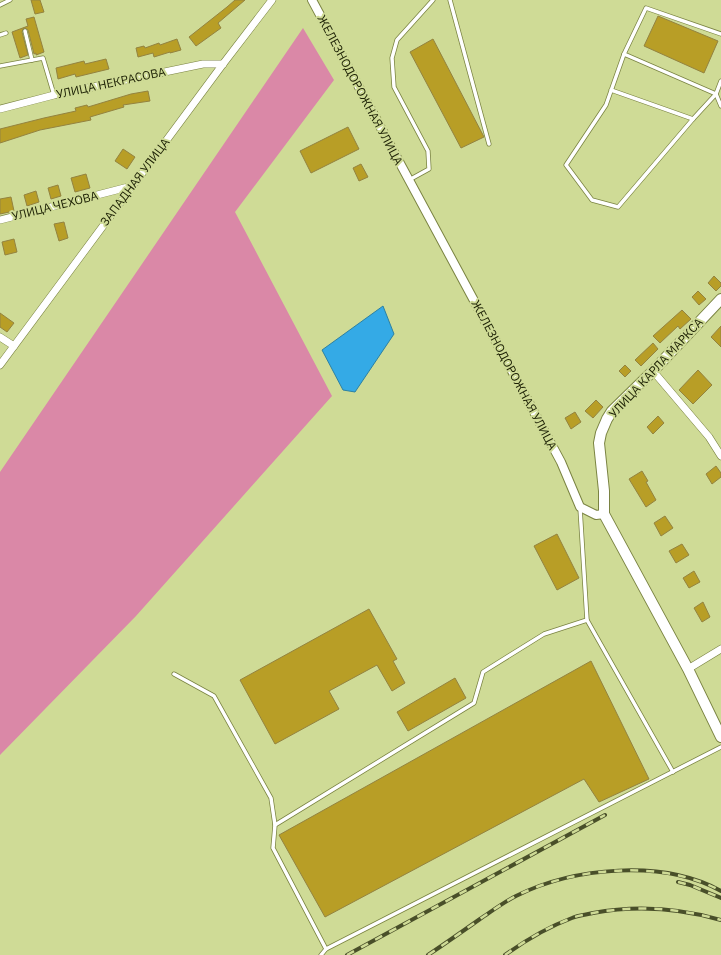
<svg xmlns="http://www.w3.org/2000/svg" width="721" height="955" font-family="'IBM Plex Sans',sans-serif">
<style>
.green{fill:#da88a7}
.water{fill:#34aae6;stroke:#2d81a2}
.building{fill:#b89e26;stroke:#938340}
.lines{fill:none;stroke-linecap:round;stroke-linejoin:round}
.service-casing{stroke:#7a8342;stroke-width:5}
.minor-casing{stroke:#7a8342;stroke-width:8}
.tertiary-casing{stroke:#7a8342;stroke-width:10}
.secondary-casing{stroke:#7a8342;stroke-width:12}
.service{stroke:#fff;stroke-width:3.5}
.minor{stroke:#fff;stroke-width:7}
.tertiary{stroke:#fff;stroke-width:8}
.secondary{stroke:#fff;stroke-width:10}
.rail-casing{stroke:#494f29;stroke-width:4}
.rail{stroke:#cfdb96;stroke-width:2.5;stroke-dasharray:8;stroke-linecap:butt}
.labels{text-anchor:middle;stroke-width:4;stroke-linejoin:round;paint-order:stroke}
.street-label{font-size:12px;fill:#1c2004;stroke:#cfdb96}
</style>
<rect width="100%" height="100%" fill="#cfdb96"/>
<path class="green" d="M303 28 334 80 235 212 332 396 136 616 0 755V472Z"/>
<path class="water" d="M383 306 394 334 355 392 343 390 322 350Z"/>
<g class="building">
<path d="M31 0H40L44 12 35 14Z"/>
<path d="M235 0H245L218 23 221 28 196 46 189 37 227 7Z"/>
<path d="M658 16 718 41 704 73 644 46Z"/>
<path d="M34 17 44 52 36 55V53L34 54 28 30 25 28 23 29 22 32 28 55 20 58 12 32 28 26 26 19Z"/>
<path d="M177 39 181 50 170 53V52L154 57 153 53 138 57 136 48 144 46 145 48 159 43 160 45Z"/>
<path d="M433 39 484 137 461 148 410 52Z"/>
<path d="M106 59 109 69 76 77 75 74 58 79 56 68 84 61 85 64Z"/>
<path d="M148 91 150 101 123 105 124 107 90 117 91 120 40 130 0 143V129L44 118 76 111 75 108 87 105 88 107 131 94Z"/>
<path d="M348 127 359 149 311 173 300 151Z"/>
<path d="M123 149 135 157 127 169 115 161Z"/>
<path d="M361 164 368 177 359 181 353 168Z"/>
<path d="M86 174 90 188 75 192 71 178Z"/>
<path d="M58 185 61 196 51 199 48 188Z"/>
<path d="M36 191 39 202 27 206 24 195Z"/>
<path d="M11 197 14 211 0 214V199Z"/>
<path d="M64 222 68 238 59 241 54 224Z"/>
<path d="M14 239 17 252 5 255 2 242Z"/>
<path d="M714 276 721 283V286L716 291 708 283Z"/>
<path d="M698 291 706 299 699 305 692 297Z"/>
<path d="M682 310 691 319 680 329 678 326 660 343 653 336Z"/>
<path d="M0 313 14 323 7 332 0 327Z"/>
<path d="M721 326V347L711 337Z"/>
<path d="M653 343 658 349 641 366 635 360Z"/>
<path d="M625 365 631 371 625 377 619 371Z"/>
<path d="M698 370 712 385 693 404 679 390Z"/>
<path d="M596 400 603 407 593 418 585 411Z"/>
<path d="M575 412 581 422 571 429 565 418Z"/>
<path d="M658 416 664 423 653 434 647 427Z"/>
<path d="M716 466 721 473V477L712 484 706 474Z"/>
<path d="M642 471 648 481 646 482 656 500 646 507 629 479Z"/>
<path d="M665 516 673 528 661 536 654 523Z"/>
<path d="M557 534 579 578 557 590 534 546Z"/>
<path d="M682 544 689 555 676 563 669 551Z"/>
<path d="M694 571 700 582 689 588 683 578Z"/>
<path d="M703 602 710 617 702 622 694 608Z"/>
<path d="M369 609 397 659 393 661 405 683 392 691 377 665 329 691 339 709 275 744 240 680Z"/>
<path d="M591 661 649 779 599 802 584 779 325 917 279 835Z"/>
<path d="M455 678 466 698 408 731 397 712Z"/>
</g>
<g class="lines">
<defs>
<g id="service">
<path d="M450 0 489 144"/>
<path d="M0 5 10 0"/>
<path d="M25 31 32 60"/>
<path d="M0 35 6 33"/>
<path d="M624 54 646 8 721 34"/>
<path d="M0 66 43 58 54 95"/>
<path d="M611 90 693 119 618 207 592 200 566 165 606 105 624 54 716 94 721 106"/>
<path d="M693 119 716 94 721 81"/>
<path d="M409 180 429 169 428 151 394 87 392 58 397 40 433 0"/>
<path d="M580 508 587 620 673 772"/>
<path d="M174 674 214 696 271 798 275 825"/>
<path d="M326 949 273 848 275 825 474 703 483 672 544 634 587 620"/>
<path d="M321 955 326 949 721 747"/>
</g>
<g id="minor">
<path d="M0 109 54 95 203 64H223"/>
<path d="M0 220 132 186"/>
<path d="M0 337 14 346"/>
<path d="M0 365 223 64 272 0"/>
<path d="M653 371 709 437 721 456"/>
<path d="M688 669 721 649"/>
</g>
<path id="tertiary" d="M312 0 561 462 580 507 596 515 604 514"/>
<path id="secondary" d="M721 299 653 371 612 411 607 419 601 433 599 443 604 491V514L688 669 721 737"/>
</defs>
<use href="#service" class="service-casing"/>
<use href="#minor" class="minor-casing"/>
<use href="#tertiary" class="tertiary-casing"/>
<use href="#secondary" class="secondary-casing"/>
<use href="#service" class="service"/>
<use href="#minor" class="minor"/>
<use href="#tertiary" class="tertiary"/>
<use href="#secondary" class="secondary"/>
<defs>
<g id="rail">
<path d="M678 882 690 885 721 898"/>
<path d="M347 955 605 815"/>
<path d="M428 955C446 943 463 931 480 919 492 911 504 902 516 896 574 867 663 859 721 891"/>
<path d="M505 955C526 940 548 927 572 918 579 915 586 915 593 913 636 905 679 908 721 920"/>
</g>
</defs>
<use href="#rail" class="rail-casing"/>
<use href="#rail" class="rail"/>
</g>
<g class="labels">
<g class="street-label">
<text transform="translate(111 83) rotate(-12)" y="4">УЛИЦА НЕКРАСОВА</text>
<text transform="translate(360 90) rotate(62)" y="4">ЖЕЛЕЗНОДОРОЖНАЯ УЛИЦА</text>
<text transform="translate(135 182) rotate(-53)" y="4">ЗАПАДНАЯ УЛИЦА</text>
<text transform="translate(55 206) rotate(-14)" y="4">УЛИЦА ЧЕХОВА</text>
<text transform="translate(656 368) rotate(-47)" y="4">УЛИЦА КАРЛА МАРКСА</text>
<text transform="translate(514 375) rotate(62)" y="4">ЖЕЛЕЗНОДОРОЖНАЯ УЛИЦА</text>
</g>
</g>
</svg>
